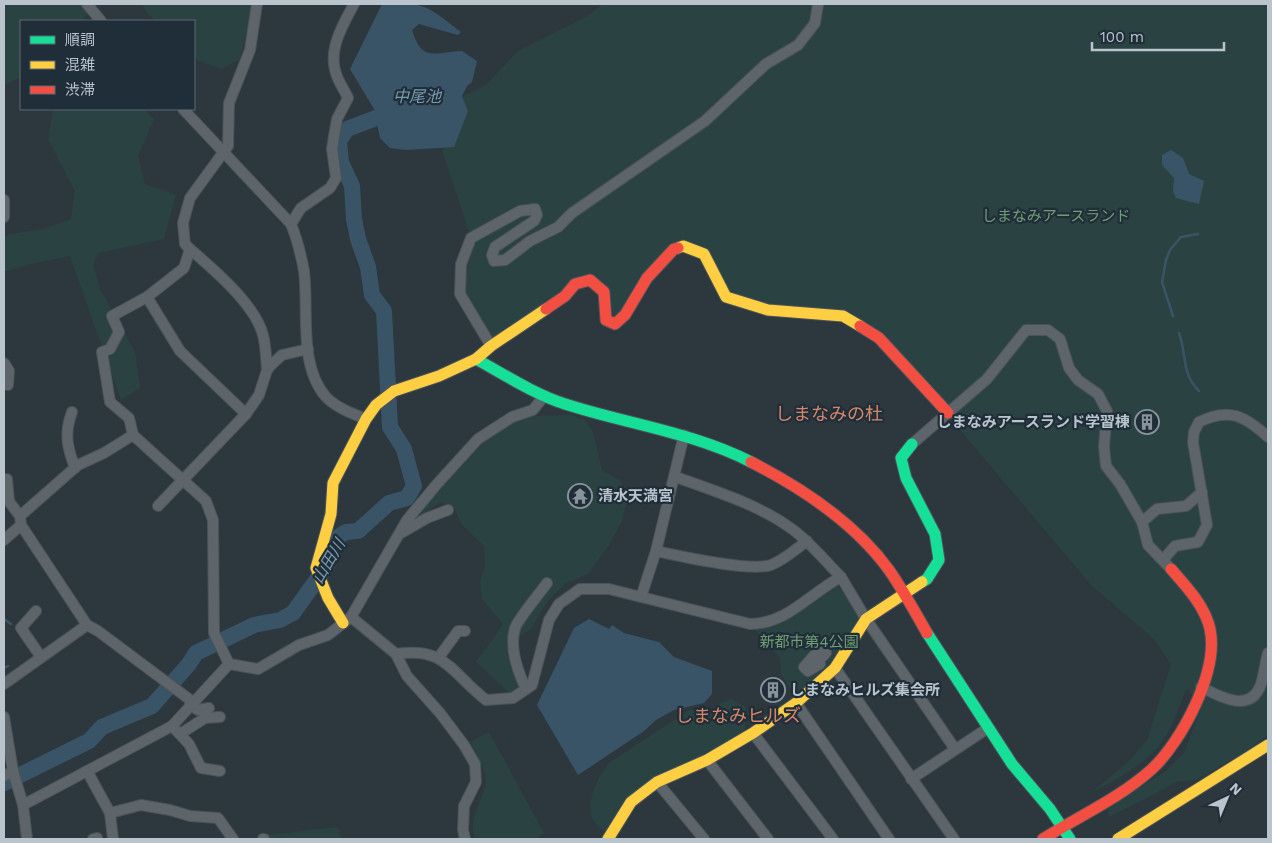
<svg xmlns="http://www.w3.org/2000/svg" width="1272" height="843" font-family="'Work Sans','Noto Sans JP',sans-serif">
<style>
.green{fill:#2a4342}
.water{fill:#3a5467}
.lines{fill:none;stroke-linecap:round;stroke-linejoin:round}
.stream{stroke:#3a5467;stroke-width:2.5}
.river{stroke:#3a5467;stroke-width:16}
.street-casing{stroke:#4c5358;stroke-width:12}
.fast-casing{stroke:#4c5358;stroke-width:13}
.slow-casing{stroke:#4c5358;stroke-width:13}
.jam-casing{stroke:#4c5358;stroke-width:13}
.street{stroke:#5e656a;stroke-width:10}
.fast{stroke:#16e098;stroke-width:11}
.slow{stroke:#ffcf43;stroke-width:11}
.jam{stroke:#f24e42;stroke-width:11}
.labels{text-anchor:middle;stroke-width:4.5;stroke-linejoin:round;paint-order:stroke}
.park-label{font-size:15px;fill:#709e73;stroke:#202e39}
.poi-label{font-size:15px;font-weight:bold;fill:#b9c4cd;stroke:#202e39;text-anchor:start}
.water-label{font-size:16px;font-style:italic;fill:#799ab0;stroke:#202e39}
.quarter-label{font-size:18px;fill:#d88669;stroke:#202e39}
</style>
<rect width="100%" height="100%" fill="#2d373e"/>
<g class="green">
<path d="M4 4H95L82 21H21V77L4 85Z"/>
<path d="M142 4H254L251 20 239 60 221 69 199 61 194 56V21H156L147 13Z"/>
<path d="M603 4H1268V735L1242 754 1196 780 1177 782 1110 817 1107 809 1167 770 1184 753 1201 708 1187 688C1180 703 1175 720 1167 734 1150 763 1119 778 1091 793L1129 761 1147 740 1171 664 1154 639 1092 586 906 366 843 316 726 297 709 260 683 246 615 324 590 280 491 346 460 294 471 238 442 150 450 141 448 104 486 85 517 52 587 16Z"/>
<path d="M53 109H143L154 119 138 156 145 184 176 195 164 239 99 253 93 264 100 289 135 352 140 388 121 400 70 256 35 263 4 272V238L10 234 44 229 71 219 75 191 48 139Z"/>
<path d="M571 415 585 420 593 432 602 470 621 481 627 500 622 521 608 547 588 574 565 584 546 603 531 629 507 645 518 688 511 695 476 662 503 624 482 599 480 582 485 566 484 546 462 525 454 508 441 502 419 517 415 512 448 481 484 441 512 423 536 416Z"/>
<path d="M838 586 863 620 832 665 797 698 781 674 780 658 754 629C773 623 792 616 809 605 819 599 827 589 838 586Z"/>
<path d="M732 699 746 707 745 732 699 758 656 778 606 833C601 829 593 822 591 815 587 800 599 774 609 763L691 709 700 715 721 703Z"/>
<path d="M489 732 544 833 536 839H475C468 819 480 806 485 787 488 772 477 754 470 742Z"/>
<path d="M338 827 341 839H267L268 835Z"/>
</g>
<g class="water">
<path d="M382 4C425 1 428 7 461 32L458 35 419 24 412 30C422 63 435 52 462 51L477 61 472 82 467 86 462 96 468 111 454 147 406 150 390 148 380 138 374 109 350 69Z"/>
<path d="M1171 150 1183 158 1189 174 1204 181 1199 204 1176 198 1173 191 1174 178 1162 165V155Z"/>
<path d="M589 619 609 629 612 625 624 633 659 642 674 657 712 671V694L704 703 674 710 656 720 644 731 578 775 537 705 574 628Z"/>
</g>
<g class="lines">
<g class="stream">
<path d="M1173 316 1162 282 1166 260 1170 250 1181 237 1198 234"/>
<path d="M1179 333C1187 355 1181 373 1199 391"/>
<path d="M4 619 11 624"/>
<path d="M4 668 8 666"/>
</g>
<path class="river" d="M4 783 89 741 102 727 152 706 189 664 196 653 254 625 280 620 293 613 326 567 338 537 346 532 358 531 389 503 407 498 414 486 404 449 390 427 384 311 372 295 368 267 358 239 354 219 352 186 341 162 339 141 347 129 376 118"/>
<defs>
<g id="street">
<path d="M87 4 101 21"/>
<path d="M257 4 250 50 229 103 228 146 190 198 183 223 185 244 190 249C213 269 255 304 263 335 266 346 266 358 267 370"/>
<path d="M183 109 291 224C297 239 301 255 304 271 309 310 298 365 326 397 337 408 351 413 366 419"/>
<path d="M4 200V217"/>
<path d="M291 224 301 208 330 188 336 178 332 149 334 136 337 119 348 98C344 89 337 80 335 70 329 47 344 23 354 4"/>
<path d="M190 249 184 268 147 297 180 351 246 414"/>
<path d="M491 346 460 294 461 264 471 238 520 211 535 209 537 215 534 221 495 247 492 255 494 261 505 260 530 241 558 227 572 213 705 121 766 64 798 45 815 23 818 4"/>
<path d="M4 363 9 371 8 385"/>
<path d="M72 412C64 433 67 447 75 468"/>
<path d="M133 435 206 501 213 520 214 633 229 664"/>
<path d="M912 444 987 379 1026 330H1048L1060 339 1069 368 1078 380 1098 394 1107 411 1104 447 1106 466 1120 484 1142 522 1148 545 1171 569"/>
<path d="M676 477C714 491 758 504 792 529 810 542 825 561 841 577"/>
<path d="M7 479 9 501"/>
<path d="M4 495 20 516 21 525 87 625 98 631 193 702"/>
<path d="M158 506 246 414 259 395 267 370 271 365 282 355 308 349"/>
<path d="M20 516 78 465 104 453 133 435 129 418 110 402 102 352 110 349 119 332 112 316 147 297"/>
<path d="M1142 522 1157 509 1186 506 1202 492"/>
<path d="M401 533 427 518 448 510"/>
<path d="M4 540 21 525"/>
<path d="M656 551C680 556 750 572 771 565 784 560 796 549 807 541"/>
<path d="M1163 560 1175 546 1198 542 1207 525 1193 442 1194 432 1199 422C1229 407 1245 416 1268 437"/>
<path d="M641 597 656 551 684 435"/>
<path d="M36 611 21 628 41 657"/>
<path d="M351 617 396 654 407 676 440 713 464 745 475 764 476 782 464 806 463 830 465 839"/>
<path d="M818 651 804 667 808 671 820 664 819 660 826 653"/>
<path d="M396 654C446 646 451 673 486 700L513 698 532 685 549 620 559 604 580 589H609L750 624C787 624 810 593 841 577L866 619 955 749"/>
<path d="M439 657 458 631H465"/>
<path d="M835 668 954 839"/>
<path d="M4 684 87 625"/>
<path d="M1201 687C1220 697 1251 714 1261 684 1264 674 1265 663 1268 653"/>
<path d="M526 689C518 672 509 648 515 628 518 619 540 593 547 583"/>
<path d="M796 703 889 839"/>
<path d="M190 705 198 710 209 708"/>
<path d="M4 717 13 771 23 805 27 839"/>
<path d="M172 726 189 744 201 768 220 771"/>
<path d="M753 733 833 839"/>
<path d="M180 734 205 718 220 717"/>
<path d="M707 760 768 839"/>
<path d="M87 771 110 813 113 839"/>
<path d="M4 776 13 771"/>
<path d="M911 779 988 728"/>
<path d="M657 782 704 839"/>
<path d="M23 805 172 726 229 664 258 669 299 645 328 635 351 617 407 520 437 484 478 439 512 417 533 410 544 396"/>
<path d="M110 813 141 805 170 810 190 816 218 818 233 839"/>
<path d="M93 839 97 838"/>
<path d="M263 839H264"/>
</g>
<g id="fast">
<path d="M476 359C505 375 534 394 565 404 627 424 692 432 751 462"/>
<path d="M912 444 901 458 906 478 935 534 939 560 927 579 922 582"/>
<path d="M927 633 1012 764 1050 809 1070 839"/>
</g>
<g id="slow">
<path d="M678 248 683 246 704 254 726 297 768 310 843 316 860 326"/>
<path d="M343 623 328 598 316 568 331 514 333 483 366 419 376 405 394 391 439 376 476 359 491 346 546 309"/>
<path d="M608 839 631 802 657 782 707 760 753 733 796 703 835 668 866 619 922 582"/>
<path d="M1118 839 1268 745"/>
</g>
<g id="jam">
<path d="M546 309 565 296 575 284 590 280 604 292 606 320 615 324 625 315 647 278 674 249 678 248"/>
<path d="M860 326 879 338 948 413"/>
<path d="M751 462C802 488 855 523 889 570 903 590 915 612 927 633"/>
<path d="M1043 839C1079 816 1120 798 1152 769 1182 741 1219 671 1210 629 1205 606 1186 586 1171 569"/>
</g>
</defs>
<use href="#street" class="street-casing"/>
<use href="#fast" class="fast-casing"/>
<use href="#slow" class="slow-casing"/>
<use href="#jam" class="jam-casing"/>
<use href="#street" class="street"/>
<use href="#fast" class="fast"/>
<use href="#slow" class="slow"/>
<use href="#jam" class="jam"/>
</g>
<defs>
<symbol id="building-ring" viewBox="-11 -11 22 22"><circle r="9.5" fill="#202e39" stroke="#88939b" stroke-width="1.5"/><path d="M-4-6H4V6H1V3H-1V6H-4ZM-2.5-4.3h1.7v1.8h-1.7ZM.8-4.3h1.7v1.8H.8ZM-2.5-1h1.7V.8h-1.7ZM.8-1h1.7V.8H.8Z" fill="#88939b"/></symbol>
<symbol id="temple-ring" viewBox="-11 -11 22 22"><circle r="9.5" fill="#202e39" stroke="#88939b" stroke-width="1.5"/><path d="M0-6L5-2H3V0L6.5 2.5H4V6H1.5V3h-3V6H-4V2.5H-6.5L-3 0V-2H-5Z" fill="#88939b"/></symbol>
</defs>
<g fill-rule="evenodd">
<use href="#building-ring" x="1133" y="408" width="28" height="28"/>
<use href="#temple-ring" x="566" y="482" width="28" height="28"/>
<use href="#building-ring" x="759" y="676" width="28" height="28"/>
</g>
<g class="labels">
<g class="park-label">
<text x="1056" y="221">しまなみアースランド</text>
<text x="809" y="647">新都市第4公園</text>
</g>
<g class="poi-label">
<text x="1130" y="427" text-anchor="end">しまなみアースランド学習棟</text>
<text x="598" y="501">清水天満宮</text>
<text x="790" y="695">しまなみヒルズ集会所</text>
</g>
<g class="water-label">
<text x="417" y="102">中尾池</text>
<text transform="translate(328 561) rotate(-59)" y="6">山田川</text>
</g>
<g class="quarter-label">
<text x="829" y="420">しまなみの杜</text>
<text x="738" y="722">しまなみヒルズ</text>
</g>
</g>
<rect width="1272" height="843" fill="none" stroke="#b9c4cd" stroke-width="10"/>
<rect x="20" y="20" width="175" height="90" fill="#202e39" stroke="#5d6a74"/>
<rect x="30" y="36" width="25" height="8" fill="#16e098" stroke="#5d6a74"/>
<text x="65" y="45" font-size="15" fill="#b9c4cd">順調</text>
<rect x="30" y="61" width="25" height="8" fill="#ffcf43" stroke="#5d6a74"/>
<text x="65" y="70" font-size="15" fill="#b9c4cd">混雑</text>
<rect x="30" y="86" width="25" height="8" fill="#f24e42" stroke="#5d6a74"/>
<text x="65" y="95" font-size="15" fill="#b9c4cd">渋滞</text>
<g transform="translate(1227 798) rotate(44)" stroke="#202e39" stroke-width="4" paint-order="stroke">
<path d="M0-4L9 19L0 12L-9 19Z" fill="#b9c4cd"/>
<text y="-8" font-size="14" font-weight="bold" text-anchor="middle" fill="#b9c4cd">N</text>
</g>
<path d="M1092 42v8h132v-8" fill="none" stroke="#b9c4cd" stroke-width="2.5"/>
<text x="1100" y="42" font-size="15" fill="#b9c4cd" stroke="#202e39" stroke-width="4" paint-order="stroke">100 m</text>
</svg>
